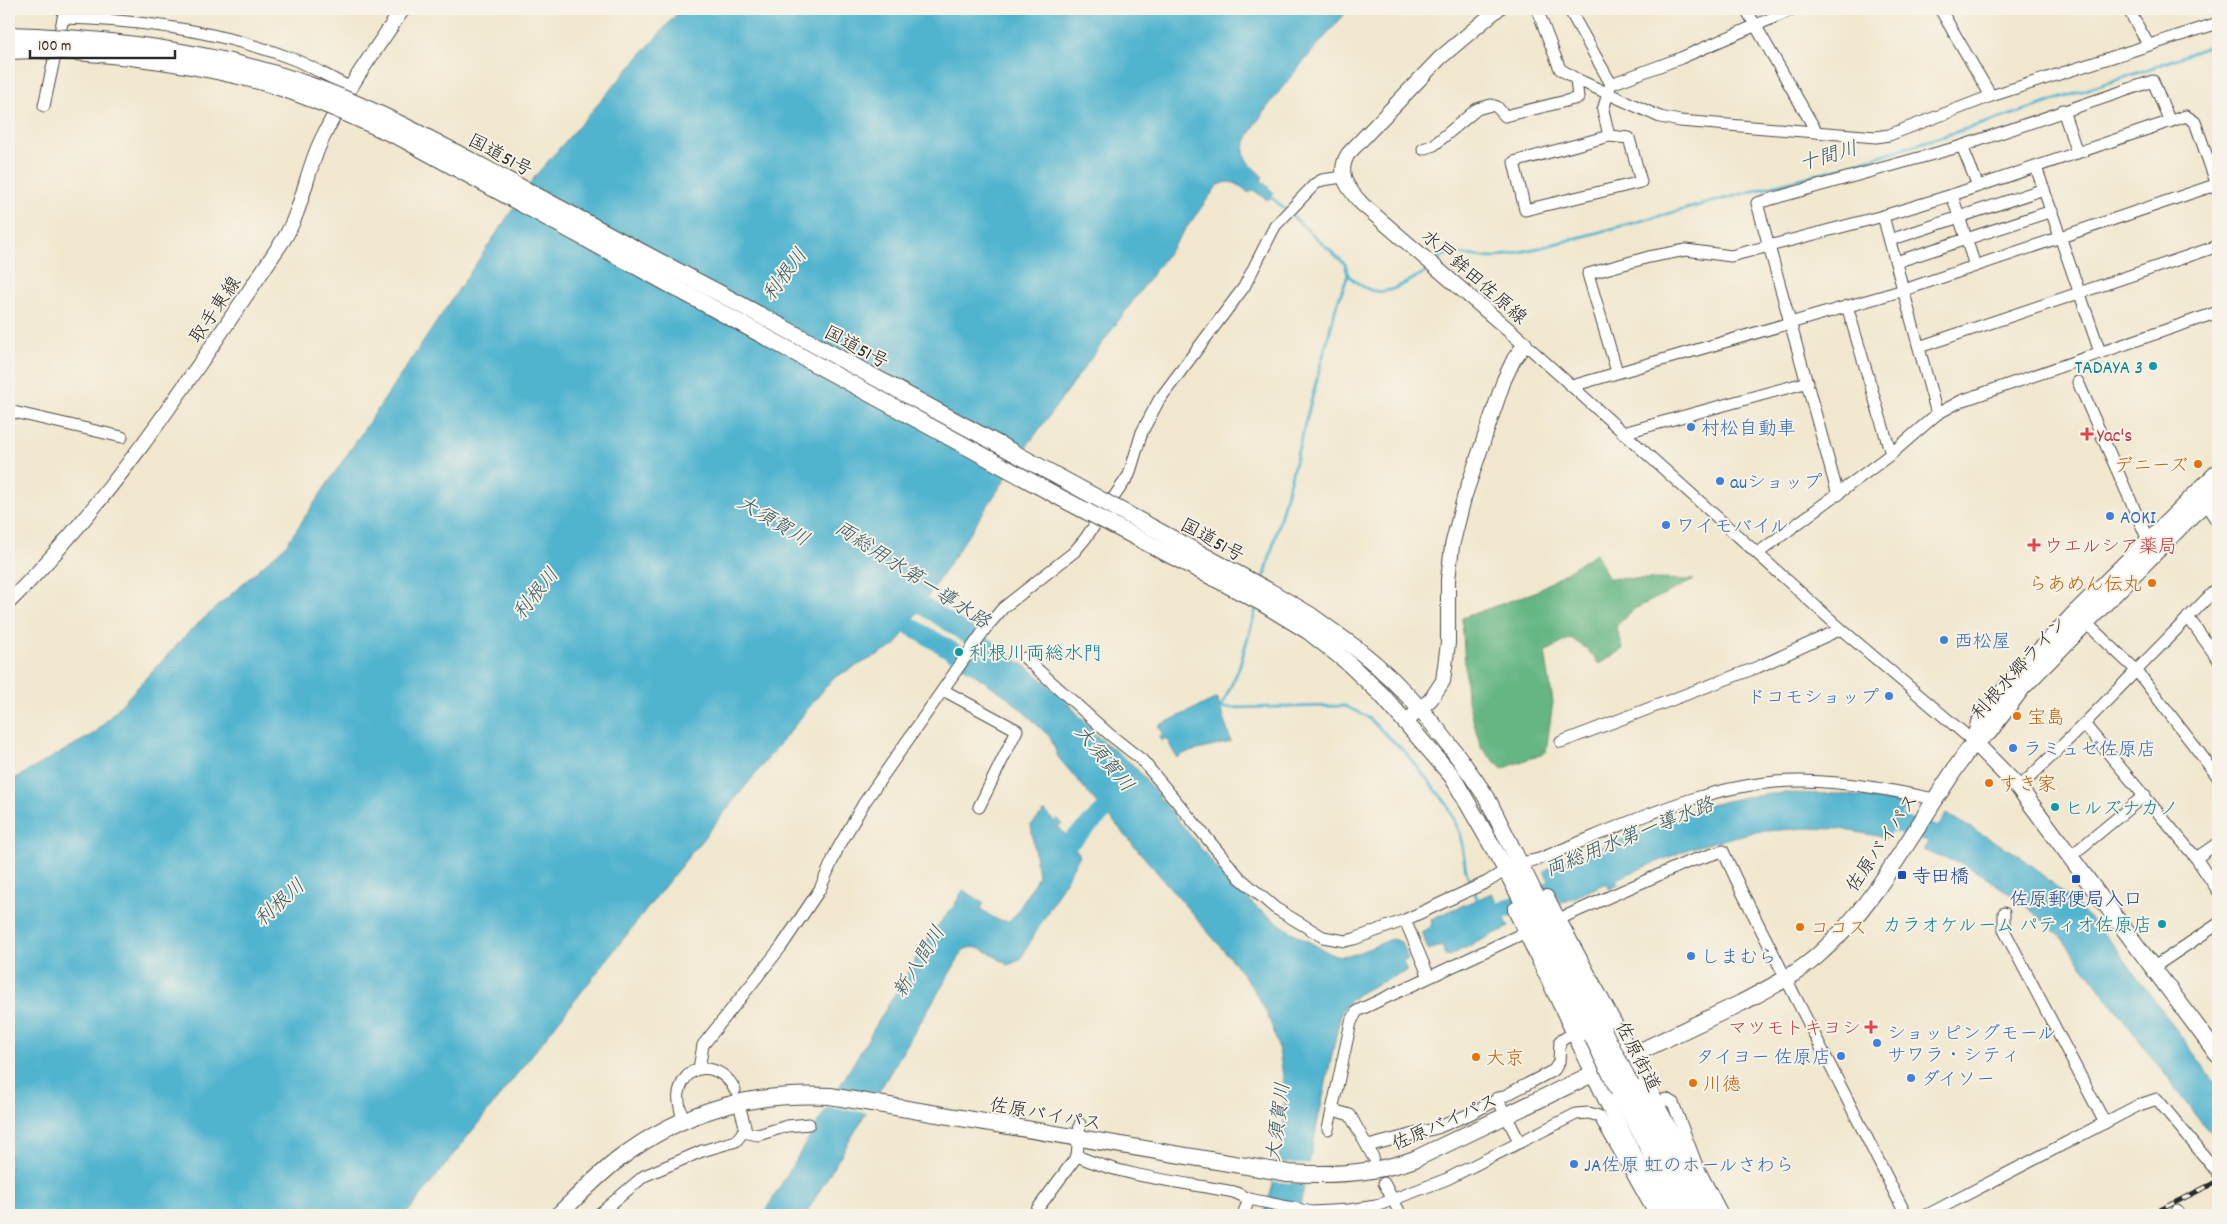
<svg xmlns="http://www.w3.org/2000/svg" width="2227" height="1224" font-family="Dekko,'Klee One',sans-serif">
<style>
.forest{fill:#65b683;stroke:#487057}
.water{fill:#51b4cf;stroke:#3e707d}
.pier{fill:#f1e7ce}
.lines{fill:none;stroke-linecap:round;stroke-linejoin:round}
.stream{stroke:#51b4cf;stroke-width:3}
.river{stroke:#51b4cf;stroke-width:18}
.minor-casing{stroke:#494743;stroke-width:13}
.major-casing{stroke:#494743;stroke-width:16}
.highway-casing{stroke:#494743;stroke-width:18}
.minor{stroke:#fff;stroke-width:11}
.major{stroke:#fff;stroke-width:14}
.highway{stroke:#fff;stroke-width:16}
.rail-casing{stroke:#2b2b2b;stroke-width:5}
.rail{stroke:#f7f3e8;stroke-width:3;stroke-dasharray:9;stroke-linecap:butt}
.highway-bridge-casing{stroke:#494743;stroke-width:18;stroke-linecap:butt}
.highway-bridge{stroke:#fff;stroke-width:16}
.culture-dot{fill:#0f9aa8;stroke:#f7f3e8;stroke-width:2}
.shop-dot{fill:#3f7fe0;stroke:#f7f3e8;stroke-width:2}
.health-dot{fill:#e0444e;stroke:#f7f3e8;stroke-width:2}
.food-dot{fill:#e8710a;stroke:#f7f3e8;stroke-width:2}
.transit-dot{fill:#1a4fb4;stroke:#f7f3e8;stroke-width:2}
.labels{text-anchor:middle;stroke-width:4;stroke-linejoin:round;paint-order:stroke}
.street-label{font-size:19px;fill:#2b2b2b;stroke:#f7f3e8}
.culture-label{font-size:19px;fill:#0d838f;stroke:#f7f3e8;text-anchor:end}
.shop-label{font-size:19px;fill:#366cbe;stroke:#f7f3e8;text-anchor:start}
.health-label{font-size:19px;fill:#be3a42;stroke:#f7f3e8;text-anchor:start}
.food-label{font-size:19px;fill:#c56008;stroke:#f7f3e8;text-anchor:start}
.transit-label{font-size:19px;fill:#164399;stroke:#f7f3e8;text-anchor:start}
.water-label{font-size:20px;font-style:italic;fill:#385b64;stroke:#f7f3e8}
</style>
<rect width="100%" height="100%" fill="#f7f3e8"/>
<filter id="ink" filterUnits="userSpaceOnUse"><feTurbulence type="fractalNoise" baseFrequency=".02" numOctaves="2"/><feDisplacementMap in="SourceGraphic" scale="10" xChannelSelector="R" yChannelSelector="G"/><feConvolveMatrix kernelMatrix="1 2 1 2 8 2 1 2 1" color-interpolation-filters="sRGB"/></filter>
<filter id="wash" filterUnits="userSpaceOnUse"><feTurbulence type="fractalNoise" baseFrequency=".0096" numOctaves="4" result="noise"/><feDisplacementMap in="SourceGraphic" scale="20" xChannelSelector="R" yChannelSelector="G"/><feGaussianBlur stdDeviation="1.12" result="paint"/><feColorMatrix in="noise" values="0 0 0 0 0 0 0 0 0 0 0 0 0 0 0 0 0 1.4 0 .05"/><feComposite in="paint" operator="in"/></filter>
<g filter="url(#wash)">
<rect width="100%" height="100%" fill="#f1e7ce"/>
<path class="forest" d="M1596 553 1608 578 1694 580 1634 609 1616 626 1623 649 1599 664 1587 649 1571 638 1545 652 1553 702 1546 752 1502 769 1481 748 1467 698 1462 618 1535 592Z"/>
<g class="water">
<path d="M681 9H1349C1328 34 1246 123 1244 150 1243 161 1256 170 1263 177L1261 180 1274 193 1268 200 1253 190 1249 193C1238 184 1231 178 1217 186L1027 446 895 646 833 678 676 872 409 1211 404 1215H9V782L95 733 190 631 286 545 536 175Z"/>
<path d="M986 640 1031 670 1065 700 1099 738 1134 766 1219 871 1258 909 1293 933 1331 954 1342 956 1355 954 1392 939 1401 942 1408 959 1403 962 1407 971C1384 982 1354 990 1341 1012L1298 1215H1263C1287 1150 1295 1069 1263 1006 1247 975 1223 950 1201 924 1170 888 1139 851 1108 815L1105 817 1099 811 1101 808 1058 757 1050 737 1009 698 965 668Z"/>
<path d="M1217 698 1231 742 1185 753 1177 758 1166 738 1161 741 1159 737 1163 733 1158 726Z"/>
<path d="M1783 793 1840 794 1910 803 1888 838 1840 829 1806 828 1753 832 1691 848 1616 879 1618 885 1609 889 1606 883 1560 904 1544 871 1571 857 1583 855 1701 807 1745 797Z"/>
<path d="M1045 811 1055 822 1058 819 1062 823 1058 826 1068 838 1084 824 1089 829 1072 844 1080 855 1020 960 1008 965C996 958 976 940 963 951L805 1215H763L930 935 954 906 963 890 984 903 980 910 998 920 1009 921 1015 916 1038 876 1031 825Z"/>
<path d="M1946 814 2017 854 2039 871 2087 915 2115 947 2218 1086V1144L2060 936C2031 909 2001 885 1966 866 1951 859 1937 857 1923 850Z"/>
<path d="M1492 893 1509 927 1446 957 1442 946 1428 950 1422 932 1432 925 1431 919Z"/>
</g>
<g class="pier">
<path d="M1911 801 1912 805 1890 839 1886 840Z"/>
<path d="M1944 812H1947L1921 852 1920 849Z"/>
<path d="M1542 869 1562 906 1558 905 1541 872Z"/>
<path d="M837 1087 880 1094 869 1113 825 1107Z"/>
<path d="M1275 1162 1312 1165 1308 1185 1272 1181Z"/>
</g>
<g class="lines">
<g class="stream">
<path d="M1438 258 1450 253 1492 258 1543 247 1844 167 2017 113 2143 71 2218 43"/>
<path d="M1348 275C1380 306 1395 287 1428 271"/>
<path d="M1263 583 1336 307 1348 275 1345 264 1269 195"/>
<path d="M1257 606 1239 668 1221 708 1345 706 1366 716 1406 753 1447 804 1460 833 1466 871 1479 903"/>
</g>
<g class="river">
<path d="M904 593 991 650"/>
<path d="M890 614 979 667"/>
<path d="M1876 817 1947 838 1956 842"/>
<path d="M1069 843 1113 803"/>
<path d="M1480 920 1573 880"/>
</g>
</g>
</g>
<g filter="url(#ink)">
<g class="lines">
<defs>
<g id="minor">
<path d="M1537 9 1560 69 1576 79"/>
<path d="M1569 9 1611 84"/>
<path d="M1746 9 1816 131"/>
<path d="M1940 9 1991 96"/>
<path d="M2128 9 2148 44"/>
<path d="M64 18C141 20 220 31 293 59 313 67 332 79 351 88"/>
<path d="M44 106 65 9"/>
<path d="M2063 110 2077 153"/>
<path d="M1609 136 1629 138 1641 182 1525 210 1514 162 1609 136 1603 110 1611 84 1681 58 1793 9"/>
<path d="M1962 146 1978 186"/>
<path d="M1423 149 1434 145 1477 109 1491 105 1497 107 1505 116 1578 98 1576 79 1660 117 1680 121 1876 137 1889 135 1991 96 2218 23"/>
<path d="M2036 167 2100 352"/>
<path d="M1952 195 1975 266"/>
<path d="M1883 216 1937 414"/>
<path d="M1890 240 2044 189"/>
<path d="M1896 262 2052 211"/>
<path d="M1847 306 1891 454"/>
<path d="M1525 344 1841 629 1974 742"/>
<path d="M1919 347 2218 246"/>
<path d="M1617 372 1588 274 1649 257 1686 250 1731 256 1883 216 1952 195 2186 116 2195 122 2218 188"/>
<path d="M2078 382 2148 540"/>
<path d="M1572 386 1904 290 2218 184"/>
<path d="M9 411 122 437"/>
<path d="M1623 433 1808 382"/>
<path d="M1838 495 1757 203 1962 146 2153 81 2170 122"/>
<path d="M2202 498 2218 523"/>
<path d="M1758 553 1891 454 1937 414 1961 401 2218 312"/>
<path d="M2188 617 2218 659"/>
<path d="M2082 619 2136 670 2218 777"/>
<path d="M1025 658 1109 734 1142 760 1240 878 1275 908 1323 937 1345 941 1354 939 1405 920 1487 882 1506 870"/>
<path d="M943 690 1017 730 979 807"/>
<path d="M2084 724 2218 587"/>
<path d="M1561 742 1758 667 1841 629"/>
<path d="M2019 788 2084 724 2196 858 2218 891"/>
<path d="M2071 856 2145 795"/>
<path d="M2196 858 2218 843"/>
<path d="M1518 864 1539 859C1623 826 1710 780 1803 781 1848 782 1891 790 1934 799"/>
<path d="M2004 913V930L2105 1123"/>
<path d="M1559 919 1688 862 1723 851 1742 892 1906 1215"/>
<path d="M1405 920 1429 977"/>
<path d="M2154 967 2218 924"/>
<path d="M699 1069 703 1045 781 947 820 889 837 850 864 803 985 629 1003 608 1074 552 1085 539 1129 475 1142 432 1159 400 1244 287 1275 226 1315 184 1322 180 1343 177"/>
<path d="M1497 1098 1519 1141"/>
<path d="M1657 1104 1666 1099 1673 1103 1696 1163 1723 1215"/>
<path d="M1333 1110 1350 1115 1373 1157"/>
<path d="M682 1120C682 1111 677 1101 679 1093 686 1059 722 1063 735 1090"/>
<path d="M1328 1129 1351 1022 1357 1011 1526 932"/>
<path d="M743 1132 758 1135 787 1126 809 1124"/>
<path d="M1368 1146 1437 1128 1470 1114 1554 1070 1559 1062 1560 1041 1574 1033"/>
<path d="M1077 1156C1125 1177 1182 1182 1234 1192L1249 1199"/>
<path d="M1622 1156 1655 1215"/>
<path d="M1384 1183 1401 1215"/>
<path d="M2177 1211 2179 1215"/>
<path d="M598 1215 644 1176 702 1151 736 1141 743 1132 745 1126 741 1112"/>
<path d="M1033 1215 1077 1156 1080 1124"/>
<path d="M1243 1215 1249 1199 1312 1212 1349 1210 1376 1206 1447 1179 1576 1114 1589 1113 1599 1116 1622 1156 1631 1151"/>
<path d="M1927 1215 2139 1105 2157 1099 2218 1173"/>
</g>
<g id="major">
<path d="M9 602C117 494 199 365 284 239 303 208 306 171 322 139 344 93 374 51 403 9"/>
<path d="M1406 722 1431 699 1443 681 1448 643V580L1452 546 1464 498 1504 380 1514 359 1525 344 1362 204C1348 189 1336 174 1348 154L1440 58 1498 9"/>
</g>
<g id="highway">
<path d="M9 35 36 36"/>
<path d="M9 51 36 50"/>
<path d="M1357 649C1410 690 1450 743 1487 798L1603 1030"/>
<path d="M1346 661 1382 695 1452 776 1506 870 1592 1036"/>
<path d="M1974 742 2019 788 2218 1055"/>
<path d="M1974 742 1989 732 2022 688 2193 514 2218 492"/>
<path d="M1546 898 1640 1072 1712 1215"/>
<path d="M1516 910 1631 1151 1667 1215"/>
<path d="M1631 1085 1697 1215"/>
<path d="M1619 1091 1682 1215"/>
<path d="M558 1215C578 1196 598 1175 619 1159 683 1110 751 1092 830 1096L1288 1173C1331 1176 1374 1174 1415 1159L1741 1003C1767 989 1794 976 1816 957 1882 900 1922 812 1974 742L1979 723 2012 680 2075 613 2218 472"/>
</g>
</defs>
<use href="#minor" class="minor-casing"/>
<use href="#major" class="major-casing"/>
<use href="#highway" class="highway-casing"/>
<use href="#minor" class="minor"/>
<use href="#major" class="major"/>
<use href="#highway" class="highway"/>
<defs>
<path id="rail" d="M2150 1215 2218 1181"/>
</defs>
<use href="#rail" class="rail-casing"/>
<use href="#rail" class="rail"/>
<defs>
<g id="highway-bridge">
<path d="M36 36C130 41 224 54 312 86 381 111 445 147 509 181 580 219 650 257 721 294 904 393 1086 492 1269 591L1310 615 1357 649"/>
<path d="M36 50C115 53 193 62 269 84 315 98 359 119 403 139L1061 498 1262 603 1308 631 1346 661"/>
<path d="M1603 1030 1631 1085"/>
<path d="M1592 1036 1619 1091"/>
</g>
</defs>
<use href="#highway-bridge" class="highway-bridge-casing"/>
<use href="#highway-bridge" class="highway-bridge"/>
</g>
</g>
<g class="culture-dot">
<circle cx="2153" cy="366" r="5"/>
<circle cx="959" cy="652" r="5"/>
<circle cx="2055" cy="807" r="5"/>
<circle cx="2162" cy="924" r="5"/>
</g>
<g class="shop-dot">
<circle cx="1691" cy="427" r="5"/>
<circle cx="1720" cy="481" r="5"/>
<circle cx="2110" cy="516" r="5"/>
<circle cx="1666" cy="525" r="5"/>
<circle cx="1944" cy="640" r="5"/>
<circle cx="1889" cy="696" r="5"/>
<circle cx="2013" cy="748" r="5"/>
<circle cx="1691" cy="956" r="5"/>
<circle cx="1877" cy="1043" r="5"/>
<circle cx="1841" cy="1056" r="5"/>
<circle cx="1911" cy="1078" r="5"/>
<circle cx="1574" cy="1164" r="5"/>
</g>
<g class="health-dot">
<path d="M2084.5 426.5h5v5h5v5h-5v5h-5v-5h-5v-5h5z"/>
<path d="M2031.5 537.5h5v5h5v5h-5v5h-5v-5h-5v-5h5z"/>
<path d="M1868.5 1019.5h5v5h5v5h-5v5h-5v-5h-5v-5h5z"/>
</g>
<g class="food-dot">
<circle cx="2198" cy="464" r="5"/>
<circle cx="2152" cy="583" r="5"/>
<circle cx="2017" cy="716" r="5"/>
<circle cx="1989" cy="783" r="5"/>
<circle cx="1800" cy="927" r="5"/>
<circle cx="1476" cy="1057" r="5"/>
<circle cx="1693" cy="1083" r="5"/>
</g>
<g class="transit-dot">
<rect x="1897" y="870" width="10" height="10" rx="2.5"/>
<rect x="2071" y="874" width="10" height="10" rx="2.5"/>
</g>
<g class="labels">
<g class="street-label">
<text transform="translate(501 154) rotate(28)" y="7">国道51号</text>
<text transform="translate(1475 276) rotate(41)" y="7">水戸鉾田佐原線</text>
<text transform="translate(214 309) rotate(-56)" y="7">取手東線</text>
<text transform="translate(857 346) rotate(28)" y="7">国道51号</text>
<text transform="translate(1213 539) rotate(29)" y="7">国道51号</text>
<text transform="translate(2018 667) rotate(-48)" y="7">利根水郷ライン</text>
<text transform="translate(1881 842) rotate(-56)" y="7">佐原バイパス</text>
<text transform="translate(1639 1056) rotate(63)" y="7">佐原街道</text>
<text transform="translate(1046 1113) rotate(10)" y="7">佐原バイパス</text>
<text transform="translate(1444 1121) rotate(-24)" y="7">佐原バイパス</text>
</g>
<g class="culture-label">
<text x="2143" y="373">TADAYA 3</text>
<text x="969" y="659" text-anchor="start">利根川両総水門</text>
<text x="2065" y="814" text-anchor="start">ヒルズナカノ</text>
<text x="2152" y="931">カラオケルーム パティオ佐原店</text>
</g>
<g class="shop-label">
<text x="1701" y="434">村松自動車</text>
<text x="1730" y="488">auショップ</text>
<text x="2120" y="523">AOKI</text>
<text x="1676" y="532">ワイモバイル</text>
<text x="1954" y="647">西松屋</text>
<text x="1879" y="703" text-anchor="end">ドコモショップ</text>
<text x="2023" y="755">ラミュゼ佐原店</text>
<text x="1701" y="963">しまむら</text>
<text x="1887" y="1039">ショッピングモール<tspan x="1887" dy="22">サワラ・シティ</tspan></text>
<text x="1831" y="1063" text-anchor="end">タイヨー 佐原店</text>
<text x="1921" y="1085">ダイソー</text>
<text x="1584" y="1171">JA佐原 虹のホールさわら</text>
</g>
<g class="health-label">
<text x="2097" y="441">Yac's</text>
<text x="2044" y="552">ウエルシア薬局</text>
<text x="1861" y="1034" text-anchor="end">マツモトキヨシ</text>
</g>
<g class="food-label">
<text x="2188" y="471" text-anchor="end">デニーズ</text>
<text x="2142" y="590" text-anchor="end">らあめん伝丸</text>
<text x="2027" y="723">宝島</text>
<text x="1999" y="790">すき家</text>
<text x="1810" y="934">ココス</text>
<text x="1486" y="1064">大京</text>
<text x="1703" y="1090">川徳</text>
</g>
<g class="transit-label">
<text x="1912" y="882">寺田橋</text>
<text x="2076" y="905" text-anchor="middle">佐原郵便局入口</text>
</g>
<g class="water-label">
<text transform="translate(1828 155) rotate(-16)" y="7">十間川</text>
<text transform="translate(784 274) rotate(-53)" y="7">利根川</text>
<text transform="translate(774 520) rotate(31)" y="7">大須賀川</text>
<text transform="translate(913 574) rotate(33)" y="7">両総用水第一導水路</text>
<text transform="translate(535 593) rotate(-51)" y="7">利根川</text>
<text transform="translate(1105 758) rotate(50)" y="7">大須賀川</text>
<text transform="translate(1629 836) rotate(-22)" y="7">両総用水第一導水路</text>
<text transform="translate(279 902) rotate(-42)" y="7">利根川</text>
<text transform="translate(918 961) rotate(-58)" y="7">新八間川</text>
<text transform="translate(1277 1122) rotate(-83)" y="7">大須賀川</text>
</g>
</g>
<rect width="2227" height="1224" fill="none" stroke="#f7f3e8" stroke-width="30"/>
<path d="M30 50v8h145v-8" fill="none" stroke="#2b2b2b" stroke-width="2.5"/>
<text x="38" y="50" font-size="15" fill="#2b2b2b" stroke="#f7f3e8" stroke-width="4" paint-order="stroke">100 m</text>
</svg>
